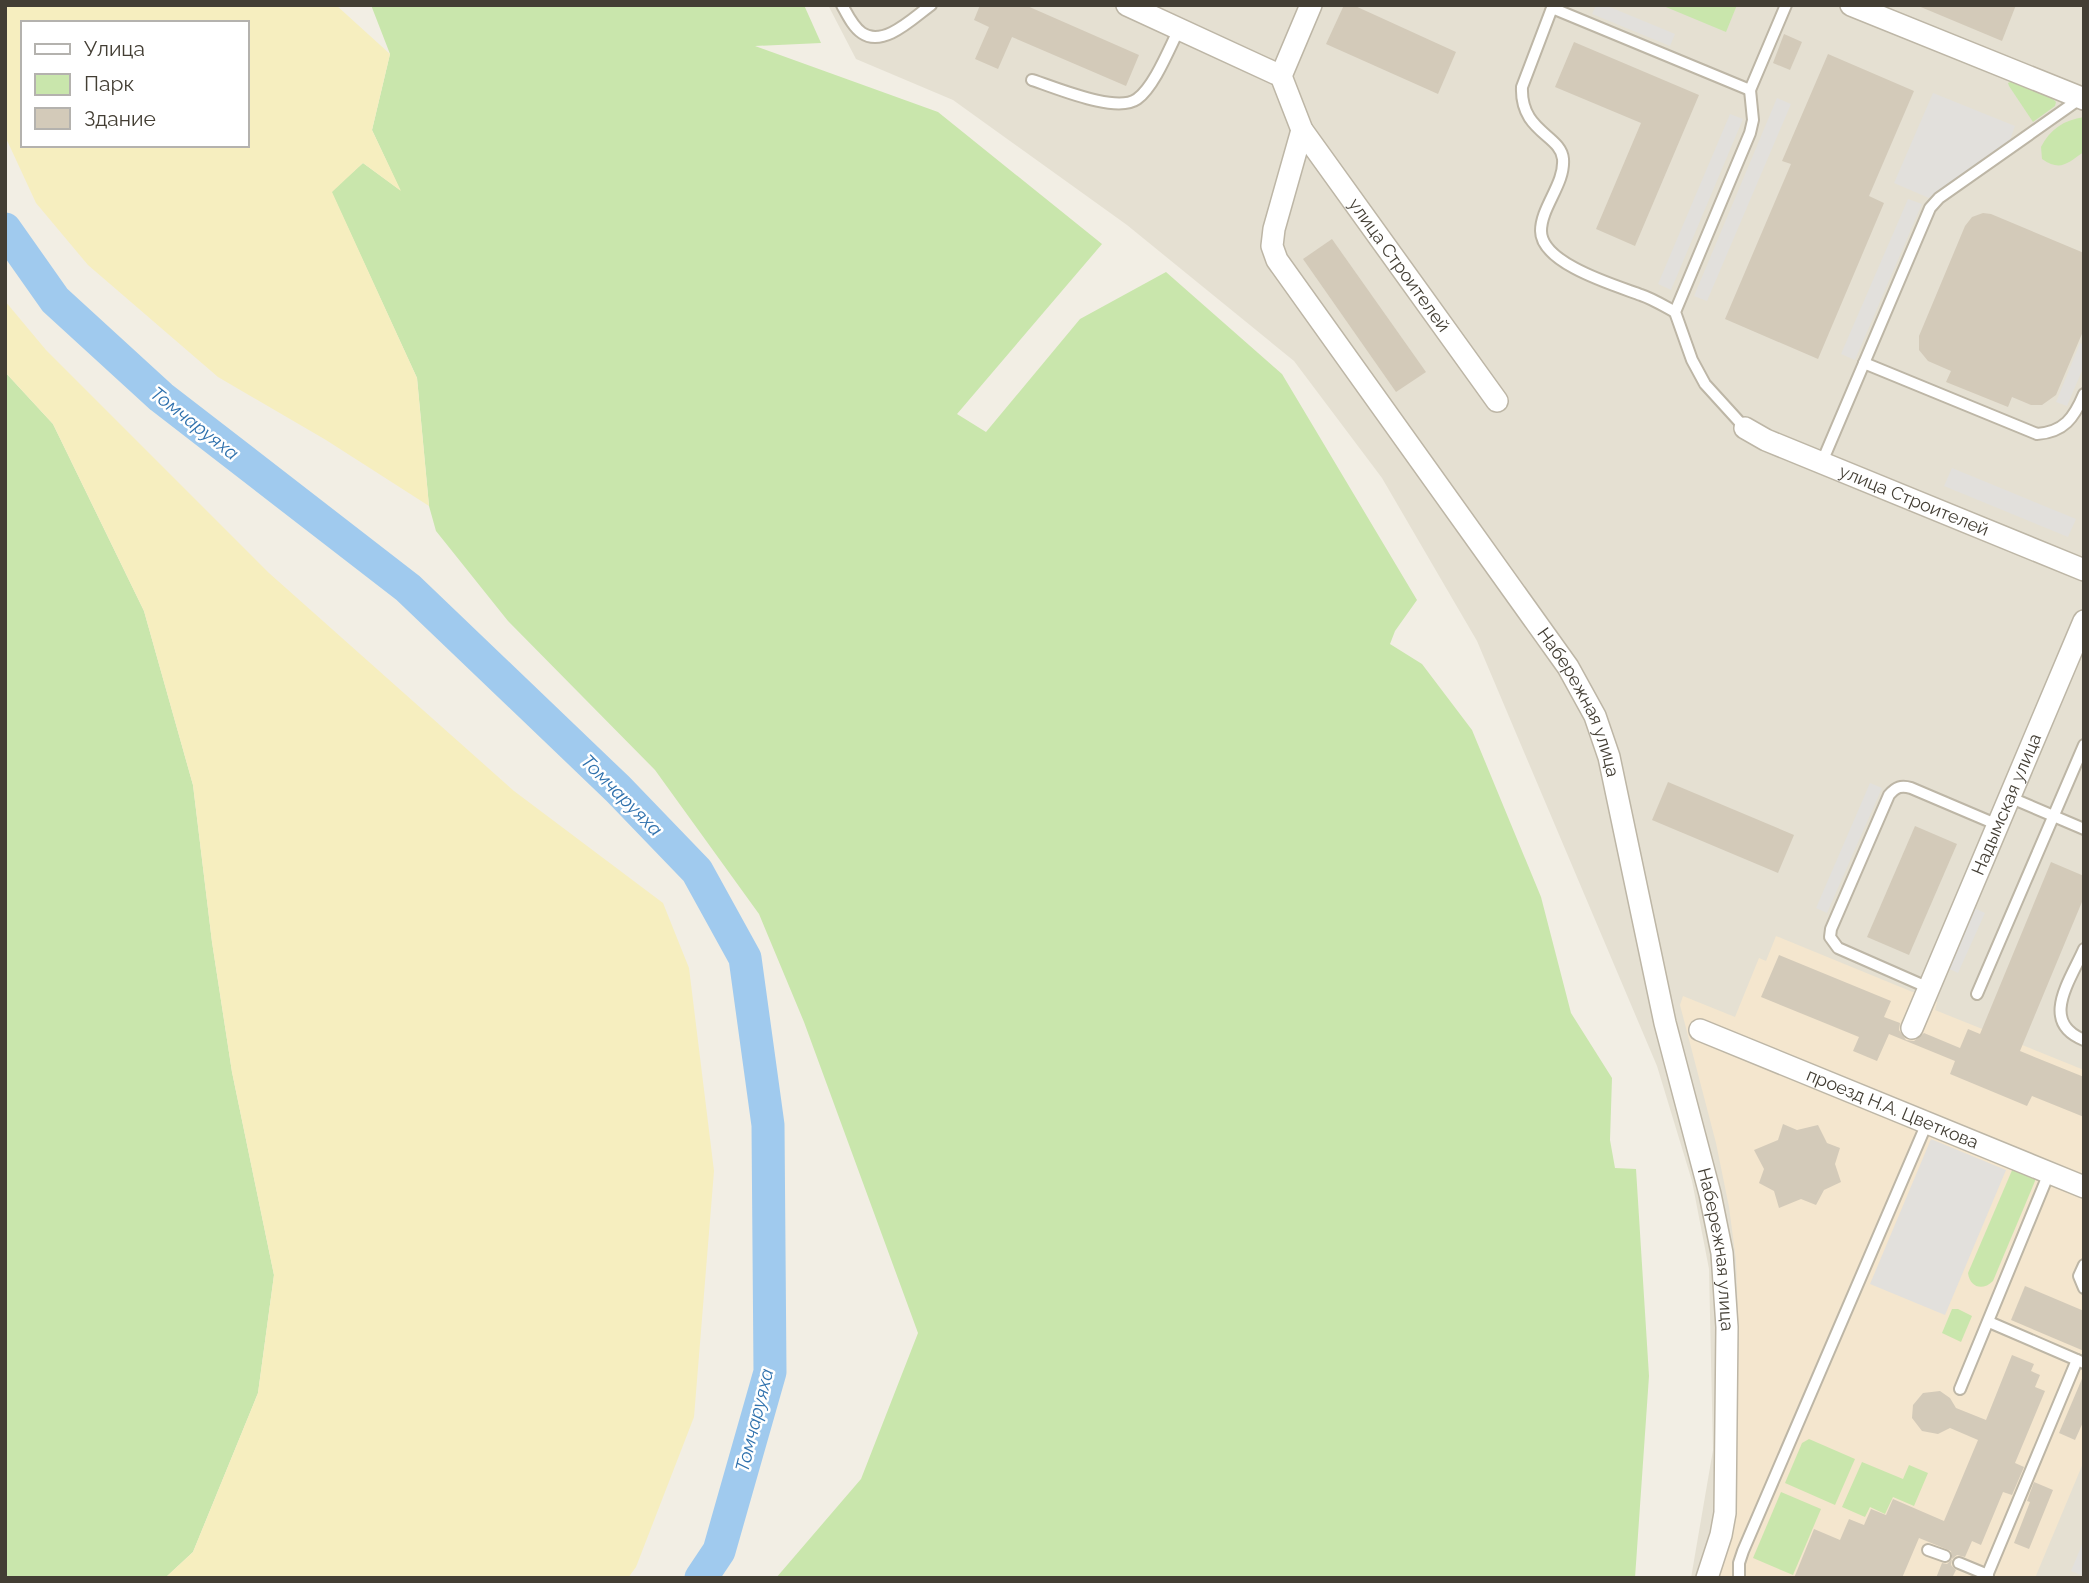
<svg xmlns="http://www.w3.org/2000/svg" width="2089" height="1583" font-family="Raleway,sans-serif">
<style>
.residential{fill:#e5e0d2}
.commercial{fill:#f4e6ce}
.green{fill:#c9e6ac}
.sand{fill:#f6eebf;fill-rule:evenodd}
.parking{fill:#e2e0dc}
.lines{fill:none;stroke-linecap:round;stroke-linejoin:round}
.river{stroke:#a0caee;stroke-width:33}
.building{fill:#d3cab9}
.lane-casing{stroke:#bdb6a6;stroke-width:14}
.street-casing{stroke:#bdb6a6;stroke-width:24}
.lane{stroke:#fff;stroke-width:10}
.street{stroke:#fff;stroke-width:21}
.labels{text-anchor:middle;stroke-width:5;stroke-linejoin:round;paint-order:stroke}
.street-label{font-size:18px;fill:#433e34;stroke:#fff}
.water-label{font-size:19px;font-style:italic;fill:#2f71ad;stroke:#fff}
</style>
<rect width="100%" height="100%" fill="#f2eee4"/>
<path class="residential" d="M828 5H2084V1578H1691L1713 1450 1709 1269 1692 1181 1657 1066 1477 641 1382 478 1294 361 1127 225 953 100 856 59Z"/>
<path class="commercial" d="M1776 936 1937 1002 1935 1010 2084 1070V1461L2035 1578H1711L1731 1515 1739 1344 1736 1260 1729 1207 1716 1143 1680 1005 1683 996 1735 1017 1759 958 1766 961Z"/>
<g class="green">
<path d="M371 5H804L821 43 755 46 938 112 1102 244 957 414 986 432 1080 319 1166 272 1282 374 1417 600 1395 631 1390 644 1422 664 1472 730 1541 897 1571 1013 1612 1078 1610 1140 1615 1168 1636 1169 1649 1376 1635 1578H776L861 1479 918 1333 804 1022 759 914 655 770 508 621 436 531 429 506 417 378 331 191 363 163 400 190 372 130 390 54Z"/>
<path d="M1661 5H1737L1726 32Z"/>
<path d="M2012 81 2050 96 2056 102 2055 106 2033 122 2009 86 2008 83Z"/>
<path d="M2084 117V152C2067 163 2061 172 2042 159L2041 147C2050 129 2064 120 2084 117Z"/>
<path d="M5 372 53 424 144 611 193 785 212 942 232 1072 274 1275 258 1393 193 1552 165 1578H5Z"/>
<path d="M2013 1168 2035 1178V1181L1993 1281C1983 1291 1970 1288 1968 1273Z"/>
<path d="M1952 1309H1958L1972 1316 1961 1342 1942 1333Z"/>
<path d="M1809 1439 1855 1459 1835 1505 1785 1483 1802 1443Z"/>
<path d="M1862 1462 1903 1479 1909 1465 1928 1473 1914 1506 1893 1497 1885 1514 1870 1507 1865 1517 1842 1507Z"/>
<path d="M1781 1492 1821 1509 1793 1575 1753 1558Z"/>
</g>
<g class="sand">
<path d="M5 5H336L390 54 372 130 401 191 363 163 332 192 417 378 429 506 326 440 218 377 88 265 36 203 5 136ZM23 23H247V145H23Z"/>
<path d="M5 301 46 350 269 573 514 791 663 903 689 968 714 1171 694 1417 636 1567 628 1578H165L193 1552 258 1393 274 1275 232 1072 212 942 193 785 144 611 53 424 5 372Z"/>
</g>
<g class="parking">
<path d="M1596 5H1605L1675 34 1670 46 1592 14Z"/>
<path d="M1933 93 2015 126 2010 140 1929 198 1894 183Z"/>
<path d="M1777 98 1791 104 1707 301 1694 296Z"/>
<path d="M1730 114 1743 119 1671 290 1658 284Z"/>
<path d="M1908 199 1922 204 1855 360 1841 354Z"/>
<path d="M2080 343 2084 345V366L2067 406 2056 402Z"/>
<path d="M1952 468 2076 519 2068 537 1944 486Z"/>
<path d="M1870 783 1882 788 1827 913 1816 908Z"/>
<path d="M1972 907 1985 913 1958 973 1945 967Z"/>
<path d="M1931 1139 2006 1170 1945 1315 1870 1284Z"/>
<path d="M2084 1540V1573L2083 1576 2071 1571Z"/>
</g>
<g class="lines">
<path class="river" d="M5 229 55 300 161 397 408 588 618 789 697 871 745 958 768 1125 770 1372 719 1551 701 1578"/>
</g>
<g class="building">
<path d="M980 5H1025L1139 55 1126 86 1012 37 998 69 975 59 989 27 974 20Z"/>
<path d="M1344 5H1353L1456 52 1438 94 1326 44Z"/>
<path d="M1916 5H2016L2002 41Z"/>
<path d="M1784 34 1802 42 1790 70 1773 63Z"/>
<path d="M1574 42 1699 95 1635 246 1596 229 1641 123 1555 87Z"/>
<path d="M1828 54 1914 91 1869 196 1884 203 1818 359 1725 319 1791 164 1782 161Z"/>
<path d="M1983 213 1991 214 2084 253V329L2056 395 2042 405H2031L2012 397 2008 407 1946 382 1951 371 1928 361 1919 350V336L1965 226 1972 217Z"/>
<path d="M1332 239 1426 372 1396 392 1303 259Z"/>
<path d="M1668 782 1794 835 1778 873 1652 820Z"/>
<path d="M1915 826 1957 844 1909 955 1867 937Z"/>
<path d="M2051 862 2084 876V897L2020 1051 2084 1077V1117L2032 1096 2027 1106 1950 1074 1955 1061 1889 1034 1877 1061 1853 1051 1859 1037 1761 997 1779 955 1891 1001 1884 1017 1900 1023 1899 1030 1906 1040 1914 1041 1924 1033 1960 1048 1968 1029 1980 1034Z"/>
<path d="M1783 1124 1797 1130 1818 1125 1827 1143 1840 1148 1835 1164 1841 1182 1824 1190 1816 1205 1801 1199 1779 1208 1774 1191 1759 1183 1764 1169 1754 1150 1778 1140Z"/>
<path d="M2025 1286 2084 1311V1351L2011 1320Z"/>
<path d="M2012 1355 2034 1364 2031 1371 2040 1375 2035 1387 2045 1391 2015 1463 2024 1467 2012 1495 2003 1492 1981 1545 1972 1541 1965 1557 1957 1555 1952 1559 1951 1565 1956 1570 1952 1578H1936L1942 1563 1947 1564 1952 1559 1951 1551 1919 1538 1902 1578H1794L1814 1529 1840 1540 1849 1519 1864 1525 1871 1509 1886 1515 1893 1499 1944 1521 1978 1440 1950 1428 1938 1434 1922 1431 1912 1418 1913 1405 1923 1393 1940 1391 1950 1398 1956 1408 1986 1420Z"/>
<path d="M2084 1374V1420L2075 1440 2059 1433Z"/>
<path d="M2034 1482 2053 1490 2029 1549 2014 1543 2030 1502 2027 1501Z"/>
</g>
<g class="lines">
<defs>
<g id="lane">
<path d="M842 5C847 14 853 27 862 33 884 48 914 17 931 5"/>
<path d="M1553 5 1552 8 1750 90 1786 5"/>
<path d="M1552 8 1522 87C1520 132 1561 135 1563 159 1565 184 1541 207 1541 231 1541 264 1617 286 1641 295 1653 299 1664 306 1675 312"/>
<path d="M1032 80C1055 87 1116 114 1137 99 1154 87 1169 49 1179 29"/>
<path d="M1864 363 2037 434C2064 432 2074 418 2084 394"/>
<path d="M1745 428 1705 384 1692 360 1675 312 1750 133 1753 120 1750 90"/>
<path d="M1822 462 1930 208 1939 198 2081 98"/>
<path d="M2009 797 2084 829"/>
<path d="M2084 949C2070 981 2039 1022 2084 1040"/>
<path d="M1929 988 1838 948 1830 937 1831 929 1889 795C1896 787 1901 785 1911 788L1998 825"/>
<path d="M1977 994 2084 745"/>
<path d="M2084 1265 2079 1276 2084 1288"/>
<path d="M1989 1322 2084 1363"/>
<path d="M1960 1389 2049 1173"/>
<path d="M1928 1550 1945 1556"/>
<path d="M1959 1563 1988 1575"/>
<path d="M1739 1578V1563L1743 1551 1927 1123"/>
<path d="M1986 1578 2077 1360"/>
</g>
<g id="street">
<path id="s1" d="M1127 5 1281 76 1302 130 1497 401"/>
<path d="M1851 5 2084 99"/>
<path d="M1281 76 1311 5"/>
<path id="s2" d="M1302 130 1274 229 1272 246 1277 260 1568 667 1595 716 1609 757 1665 1023 1710 1194 1722 1253 1727 1327 1725 1513 1721 1535 1707 1578"/>
<path id="s3" d="M1745 428 1766 440 2084 570"/>
<path id="s4" d="M1912 1028 2084 621"/>
<path id="s5" d="M1700 1030 2084 1187"/>
</g>
</defs>
<use href="#lane" class="lane-casing"/>
<use href="#street" class="street-casing"/>
<use href="#lane" class="lane"/>
<use href="#street" class="street"/>
</g>
<g class="labels">
<g class="street-label">
<text dy="6" stroke="none"><textPath href="#s1" startOffset="394">улица Строителей</textPath></text>
<text dy="6" stroke="none"><textPath href="#s3" startOffset="184">улица Строителей</textPath></text>
<text dy="6" stroke="none"><textPath href="#s2" startOffset="672">Набережная улица</textPath></text>
<text dy="6" stroke="none"><textPath href="#s4" startOffset="243">Надымская улица</textPath></text>
<text dy="6" stroke="none"><textPath href="#s5" startOffset="208">проезд Н.А. Цветкова</textPath></text>
<text dy="6" stroke="none"><textPath href="#s2" startOffset="1239">Набережная улица</textPath></text>
</g>
<g class="water-label">
<text transform="translate(195 423) rotate(38)" y="7">Томчаруяха</text>
<text transform="translate(622 795) rotate(45)" y="7">Томчаруяха</text>
<text transform="translate(754 1420) rotate(-76)" y="7">Томчаруяха</text>
</g>
</g>
<rect width="2089" height="1583" fill="none" stroke="#433e34" stroke-width="14"/>
<rect x="21" y="21" width="228" height="126" fill="#ffffff" stroke="#b4b2ae" stroke-width="2"/>
<rect x="35" y="44" width="35" height="10" fill="#ffffff" stroke="#b4b2ae" stroke-width="2"/>
<text x="84" y="56" font-size="21" fill="#433e34">Улица</text>
<rect x="35" y="74" width="35" height="21" fill="#c9e6ac" stroke="#b4b2ae" stroke-width="2"/>
<text x="84" y="91" font-size="21" fill="#433e34">Парк</text>
<rect x="35" y="108" width="35" height="21" fill="#d3cab9" stroke="#b4b2ae" stroke-width="2"/>
<text x="84" y="126" font-size="21" fill="#433e34">Здание</text>
</svg>
